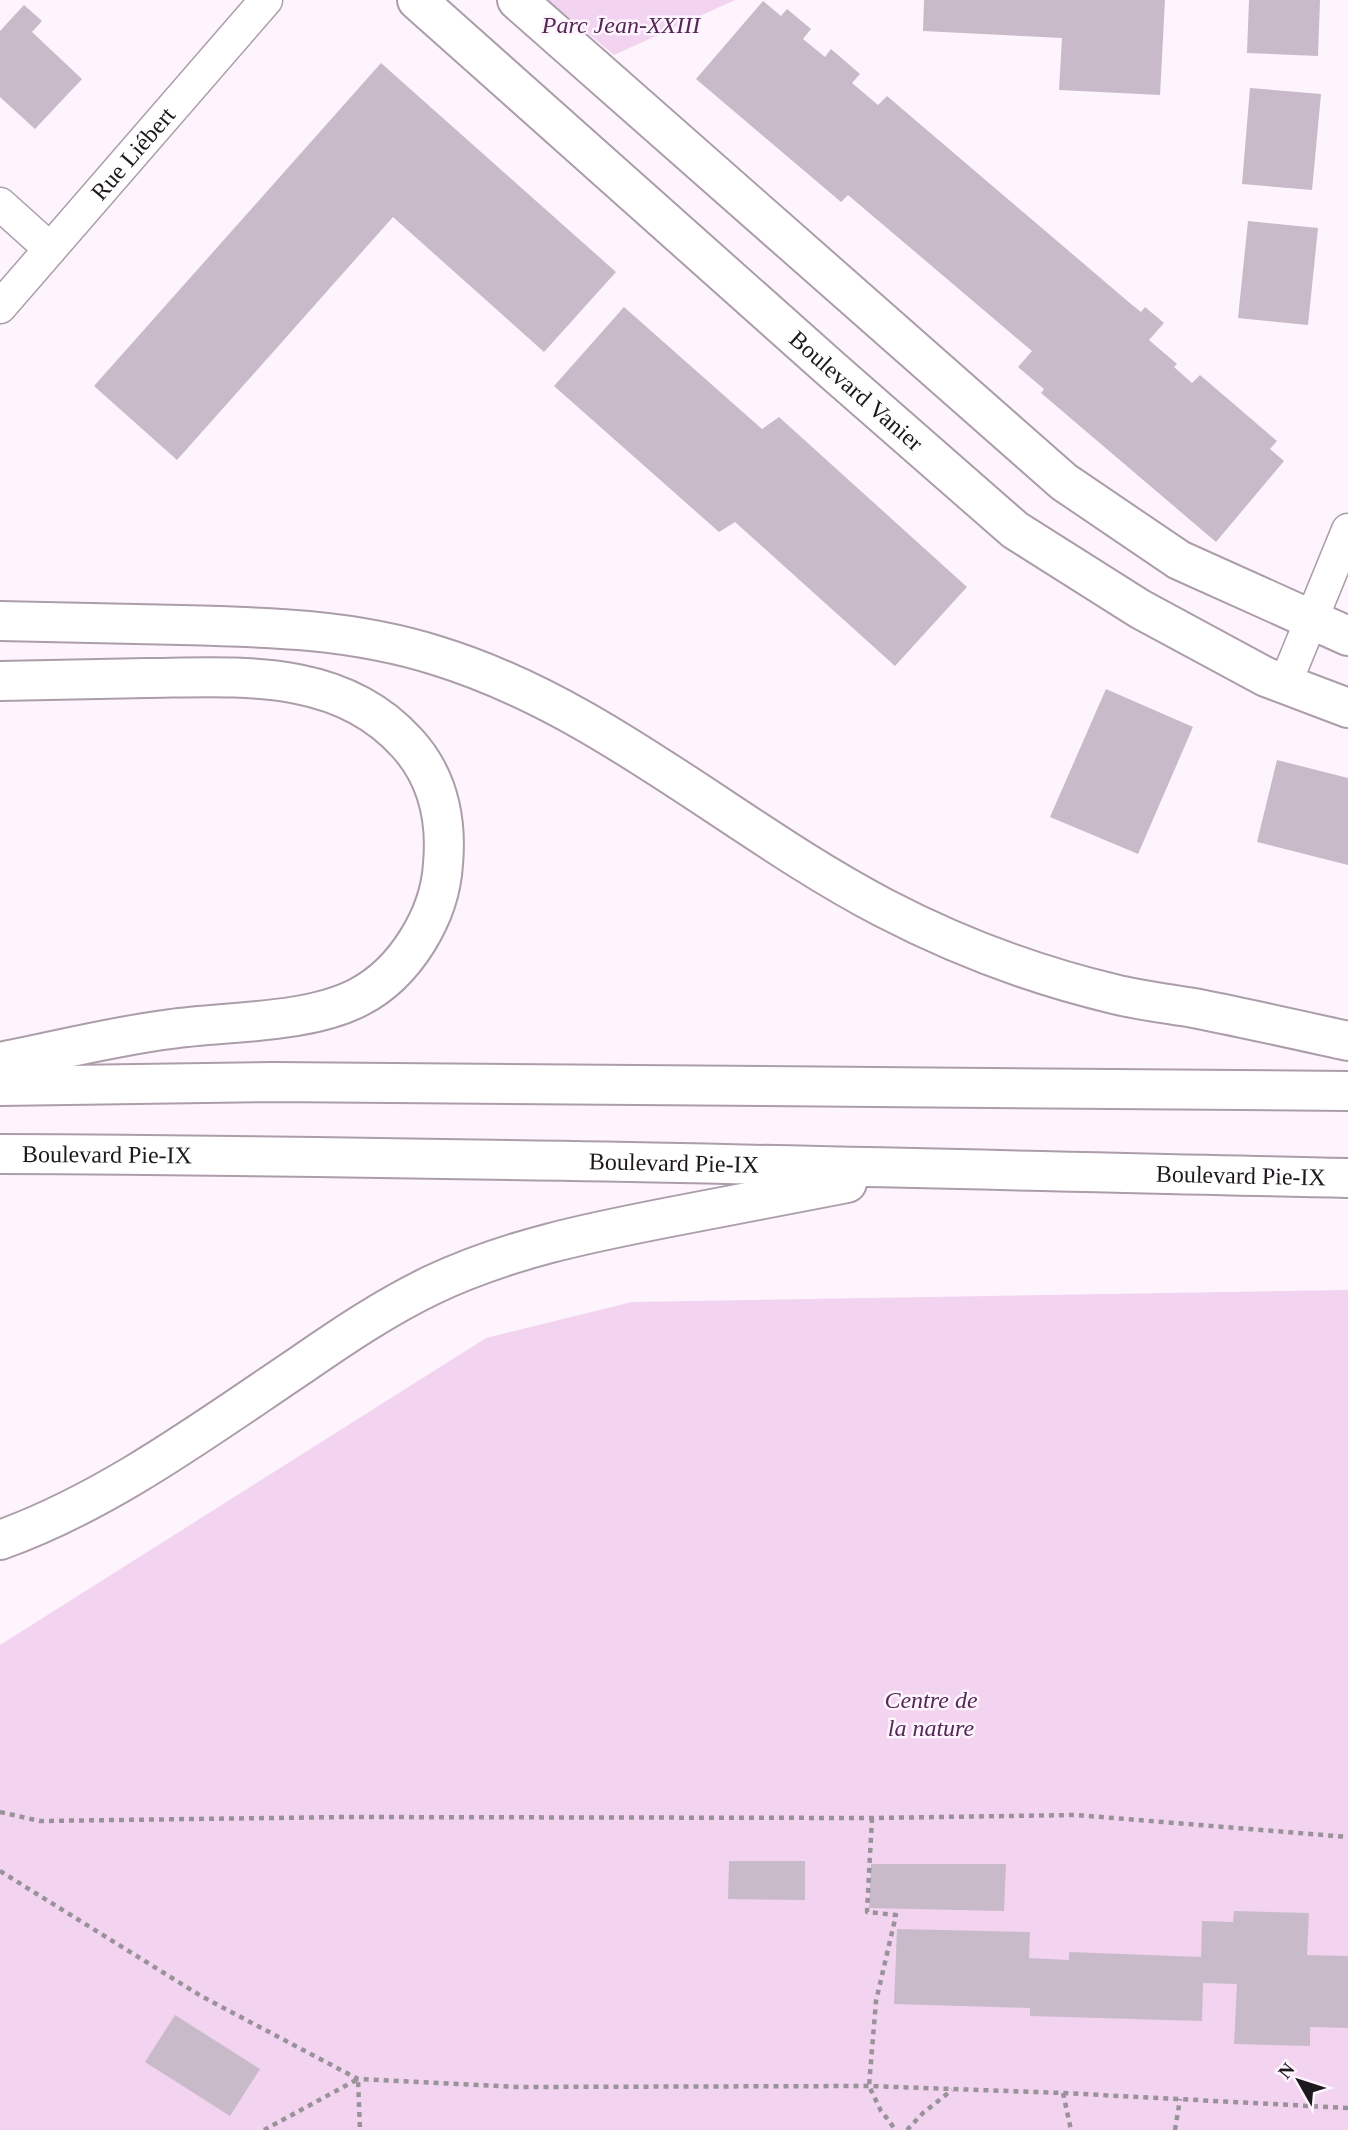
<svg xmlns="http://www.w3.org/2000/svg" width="1348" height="2130" font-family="Georgia,serif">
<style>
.green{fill:#f2d4f1}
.building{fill:#c9bac9}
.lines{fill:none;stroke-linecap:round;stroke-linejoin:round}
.street-casing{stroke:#ac9dab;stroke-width:35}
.secondary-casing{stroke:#ac9dab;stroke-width:42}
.highway-casing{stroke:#ac9dab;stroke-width:42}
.path{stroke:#999299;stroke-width:4.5;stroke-dasharray:5 5;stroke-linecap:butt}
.street{stroke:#fff;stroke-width:32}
.secondary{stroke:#fff;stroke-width:38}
.highway{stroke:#fff;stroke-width:38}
.labels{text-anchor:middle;stroke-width:5;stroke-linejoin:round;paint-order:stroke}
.park-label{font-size:24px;font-style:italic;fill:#542855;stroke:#fef4fd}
.street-label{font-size:24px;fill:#1d181d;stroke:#fef4fd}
</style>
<rect width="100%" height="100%" fill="#fef4fd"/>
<g class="green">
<path d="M548 0H735L614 55Z"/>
<path d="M1348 1290V2130H0V1645L486 1338 632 1302Z"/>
</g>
<g class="building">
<path d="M924 0H1165L1160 95 1059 90 1062 38 923 31Z"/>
<path d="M1249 0H1320L1318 56 1247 53Z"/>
<path d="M763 1 781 16 787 9 811 29 803 39 825 57 831 49 860 74 852 83 878 105 887 96 1131 304 1141 312 1145 307 1164 323 1149 340 1177 364 1174 367 1192 383 1200 375 1277 441 1270 449 1284 461 1216 542 1041 393 1044 389 1018 367 1032 351 848 195 841 202 696 79Z"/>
<path d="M24 5 42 21 32 32 82 79 35 129 0 97V31Z"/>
<path d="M381 63 616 272 544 352 393 217 177 460 94 386Z"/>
<path d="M1250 88 1321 94 1312 190 1242 184Z"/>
<path d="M1248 221 1318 228 1308 325 1238 318Z"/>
<path d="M624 307 762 429 779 417 967 587 895 666 735 522 719 532 554 386Z"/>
<path d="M1106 689 1193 727 1138 854 1050 817Z"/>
<path d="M1277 760 1348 778V865L1257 842Z"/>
<path d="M729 1861H805V1900L728 1899Z"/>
<path d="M871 1864H1006L1004 1911 869 1908Z"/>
<path d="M1234 1911 1309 1913 1307 1955 1348 1956V2028L1310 2027V2046L1234 2044 1237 1984 1203 1983 1202 2021 1030 2016V2008L894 2004 897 1929 1030 1932 1029 1958 1069 1960V1952L1201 1957 1202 1921 1233 1922Z"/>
<path d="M175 2015 260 2069 230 2116 145 2062Z"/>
</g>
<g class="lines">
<defs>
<g id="street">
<path d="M0 204 50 249"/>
<path id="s1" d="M0 307 266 0"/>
<path d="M1285 684 1348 530"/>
</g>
<g id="secondary">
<path id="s2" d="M417 0 831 369 1015 530 1140 609 1266 677 1348 708"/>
<path d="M517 0 1064 482 1179 560 1348 636"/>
</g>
<g id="highway">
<path d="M0 621C60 622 121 624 181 625 268 627 354 629 438 656 603 707 733 829 884 908 957 946 1034 975 1114 994 1142 1001 1171 1004 1199 1009 1249 1019 1298 1030 1348 1041"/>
<path d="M0 681C49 680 98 679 147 678 239 677 340 668 407 743 438 777 447 819 443 864 440 916 405 973 359 997 307 1024 228 1021 171 1029 114 1036 57 1051 0 1062"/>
<path d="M0 1086 274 1082 1348 1091"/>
<path id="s3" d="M0 1154C449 1156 899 1168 1348 1178"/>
<path d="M0 1540C107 1502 207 1428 301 1365 343 1336 386 1307 432 1285 508 1249 588 1233 670 1217 729 1206 788 1194 847 1183"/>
</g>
</defs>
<use href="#street" class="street-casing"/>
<use href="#secondary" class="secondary-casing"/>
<use href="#highway" class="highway-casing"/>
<g class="path">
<path d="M0 1812 40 1821 347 1817 872 1818 1076 1815 1348 1837"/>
<path d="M872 1818 867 1912 896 1915 876 2001 869 2086 881 2111 890 2122 895 2130"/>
<path d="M0 1871 201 1996 358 2079 517 2087 869 2086 1063 2093 1348 2108"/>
<path d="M1063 2093 1071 2130"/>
<path d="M264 2130 358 2079 360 2130"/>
<path d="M907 2130 923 2113 952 2090"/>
<path d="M1175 2130 1180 2099"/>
</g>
<use href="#street" class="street"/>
<use href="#secondary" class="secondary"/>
<use href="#highway" class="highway"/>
</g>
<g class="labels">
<g class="park-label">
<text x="621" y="33">Parc Jean-XXIII</text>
<text x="931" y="1708">Centre de<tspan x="931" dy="28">la nature</tspan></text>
</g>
<g class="street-label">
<text dy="8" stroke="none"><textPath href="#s1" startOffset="203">Rue Liébert</textPath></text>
<text dy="8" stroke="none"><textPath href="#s2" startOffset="588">Boulevard Vanier</textPath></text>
<text dy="8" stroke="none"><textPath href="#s3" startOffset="107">Boulevard Pie-IX</textPath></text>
<text dy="8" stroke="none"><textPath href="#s3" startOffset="674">Boulevard Pie-IX</textPath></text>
<text dy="8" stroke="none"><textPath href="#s3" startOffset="1241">Boulevard Pie-IX</textPath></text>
</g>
</g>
<g transform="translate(1299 2081) rotate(309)" stroke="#fef4fd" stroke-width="5" paint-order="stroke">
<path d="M0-5L12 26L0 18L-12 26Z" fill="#1d181d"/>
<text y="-10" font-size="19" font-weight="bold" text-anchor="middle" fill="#1d181d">N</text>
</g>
</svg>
